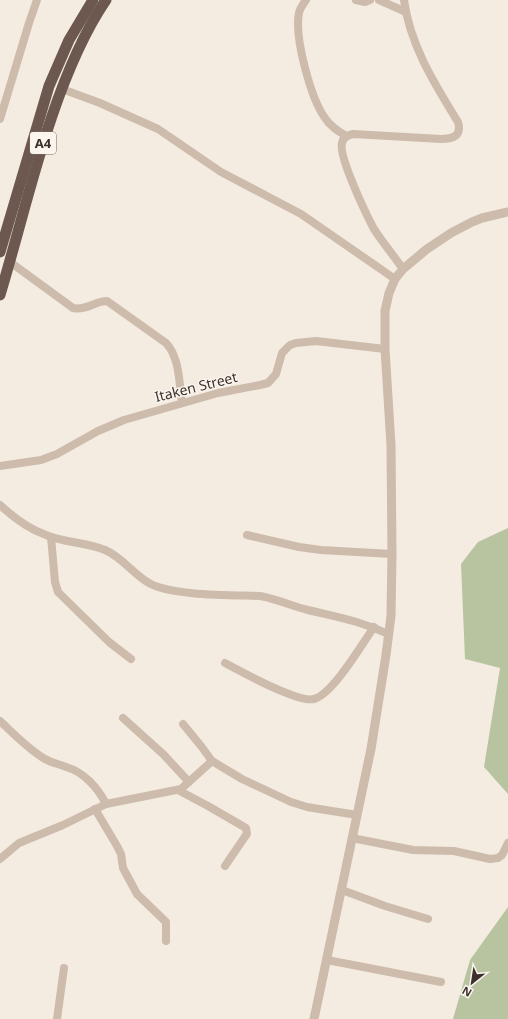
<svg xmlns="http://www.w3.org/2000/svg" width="508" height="1019" font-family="'Noto Sans',sans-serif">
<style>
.green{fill:#b8c4a0}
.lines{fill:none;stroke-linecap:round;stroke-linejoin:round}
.minor{stroke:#cdbbac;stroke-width:8}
.tertiary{stroke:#cdbbac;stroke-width:9}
.trunk{stroke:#6c584f;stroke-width:11}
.labels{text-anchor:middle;stroke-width:3;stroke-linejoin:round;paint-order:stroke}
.shield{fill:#fbf5ee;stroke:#756b66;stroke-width:1}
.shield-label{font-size:13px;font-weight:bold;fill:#3b302b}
.street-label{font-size:14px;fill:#3b302b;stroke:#fbf5ee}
</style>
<rect width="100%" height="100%" fill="#f4ebe1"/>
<g class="green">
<path d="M508 528V794L484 767 500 668 465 659 461 564 478 542Z"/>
<path d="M508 907V1019H453L470 960Z"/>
</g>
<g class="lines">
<g class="minor">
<path d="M306 0C303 4 300 8 299 13 294 37 311 99 325 118 330 126 338 131 346 136"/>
<path d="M356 0 365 2 370 0"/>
<path d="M379 0 406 12"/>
<path d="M62 89 100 103 158 129 221 172 301 214 395 279"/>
<path d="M0 119 29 23 37 0"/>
<path d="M10 262 73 308C86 311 95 301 107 301L166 343C180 358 179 383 182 403"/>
<path d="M403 269C394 256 383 243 374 229 367 216 338 156 342 143 343 137 348 135 353 134L441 139C453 139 462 136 458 122 434 83 410 45 404 0"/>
<path d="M0 466 41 460 57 454 98 431 124 420 218 393 260 385 268 383 276 374 282 353 290 345 296 343 316 341 385 349"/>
<path d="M0 505C13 517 29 529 46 535 65 543 86 542 105 550 122 557 133 574 149 583 171 596 233 595 260 596 277 599 292 606 308 610 337 617 361 621 388 634"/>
<path d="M247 535 299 547 321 550 392 554"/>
<path d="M51 537 55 582 58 592 109 642 131 659"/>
<path d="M225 663C242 672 298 703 314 699 333 694 362 644 374 627"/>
<path d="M123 718 163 754 189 782"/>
<path d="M0 721C14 734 28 749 45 759 52 763 59 764 66 767 84 772 98 788 106 804"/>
<path d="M183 724 201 746 212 761 242 779 291 802 307 807 357 815"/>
<path d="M178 790 208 806 246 828 247 834 244 838 225 866"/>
<path d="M95 809 117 846 121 854 123 868 137 894 166 922V941"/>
<path d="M352 838 413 850 454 851 490 859 498 858 502 855 508 843"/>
<path d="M0 859 19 843 63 825 106 804 181 789 212 761"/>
<path d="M342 890 385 906 428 919"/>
<path d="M327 960 441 982"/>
<path d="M57 1019 64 968"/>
</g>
<path class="tertiary" d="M314 1019 371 749 386 655 391 616 392 554 391 445 385 349V311L389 293 395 279 403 269 427 249 451 233 472 222 482 218 508 212"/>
<g class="trunk">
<path d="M0 252 49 86 69 40 93 0"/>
<path d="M0 295C18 235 32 175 52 116 66 75 82 35 106 0"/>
</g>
</g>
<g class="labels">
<rect class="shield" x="30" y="132" width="26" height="22" rx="3"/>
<g class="shield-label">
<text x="43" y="148">A4</text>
</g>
<g class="street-label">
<text transform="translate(196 387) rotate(-14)" y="5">Itaken Street</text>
</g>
</g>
<g transform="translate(472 983) rotate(210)" stroke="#fbf5ee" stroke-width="3" paint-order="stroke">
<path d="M0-3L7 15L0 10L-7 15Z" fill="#3b302b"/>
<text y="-6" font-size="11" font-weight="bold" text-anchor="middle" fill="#3b302b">N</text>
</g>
</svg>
